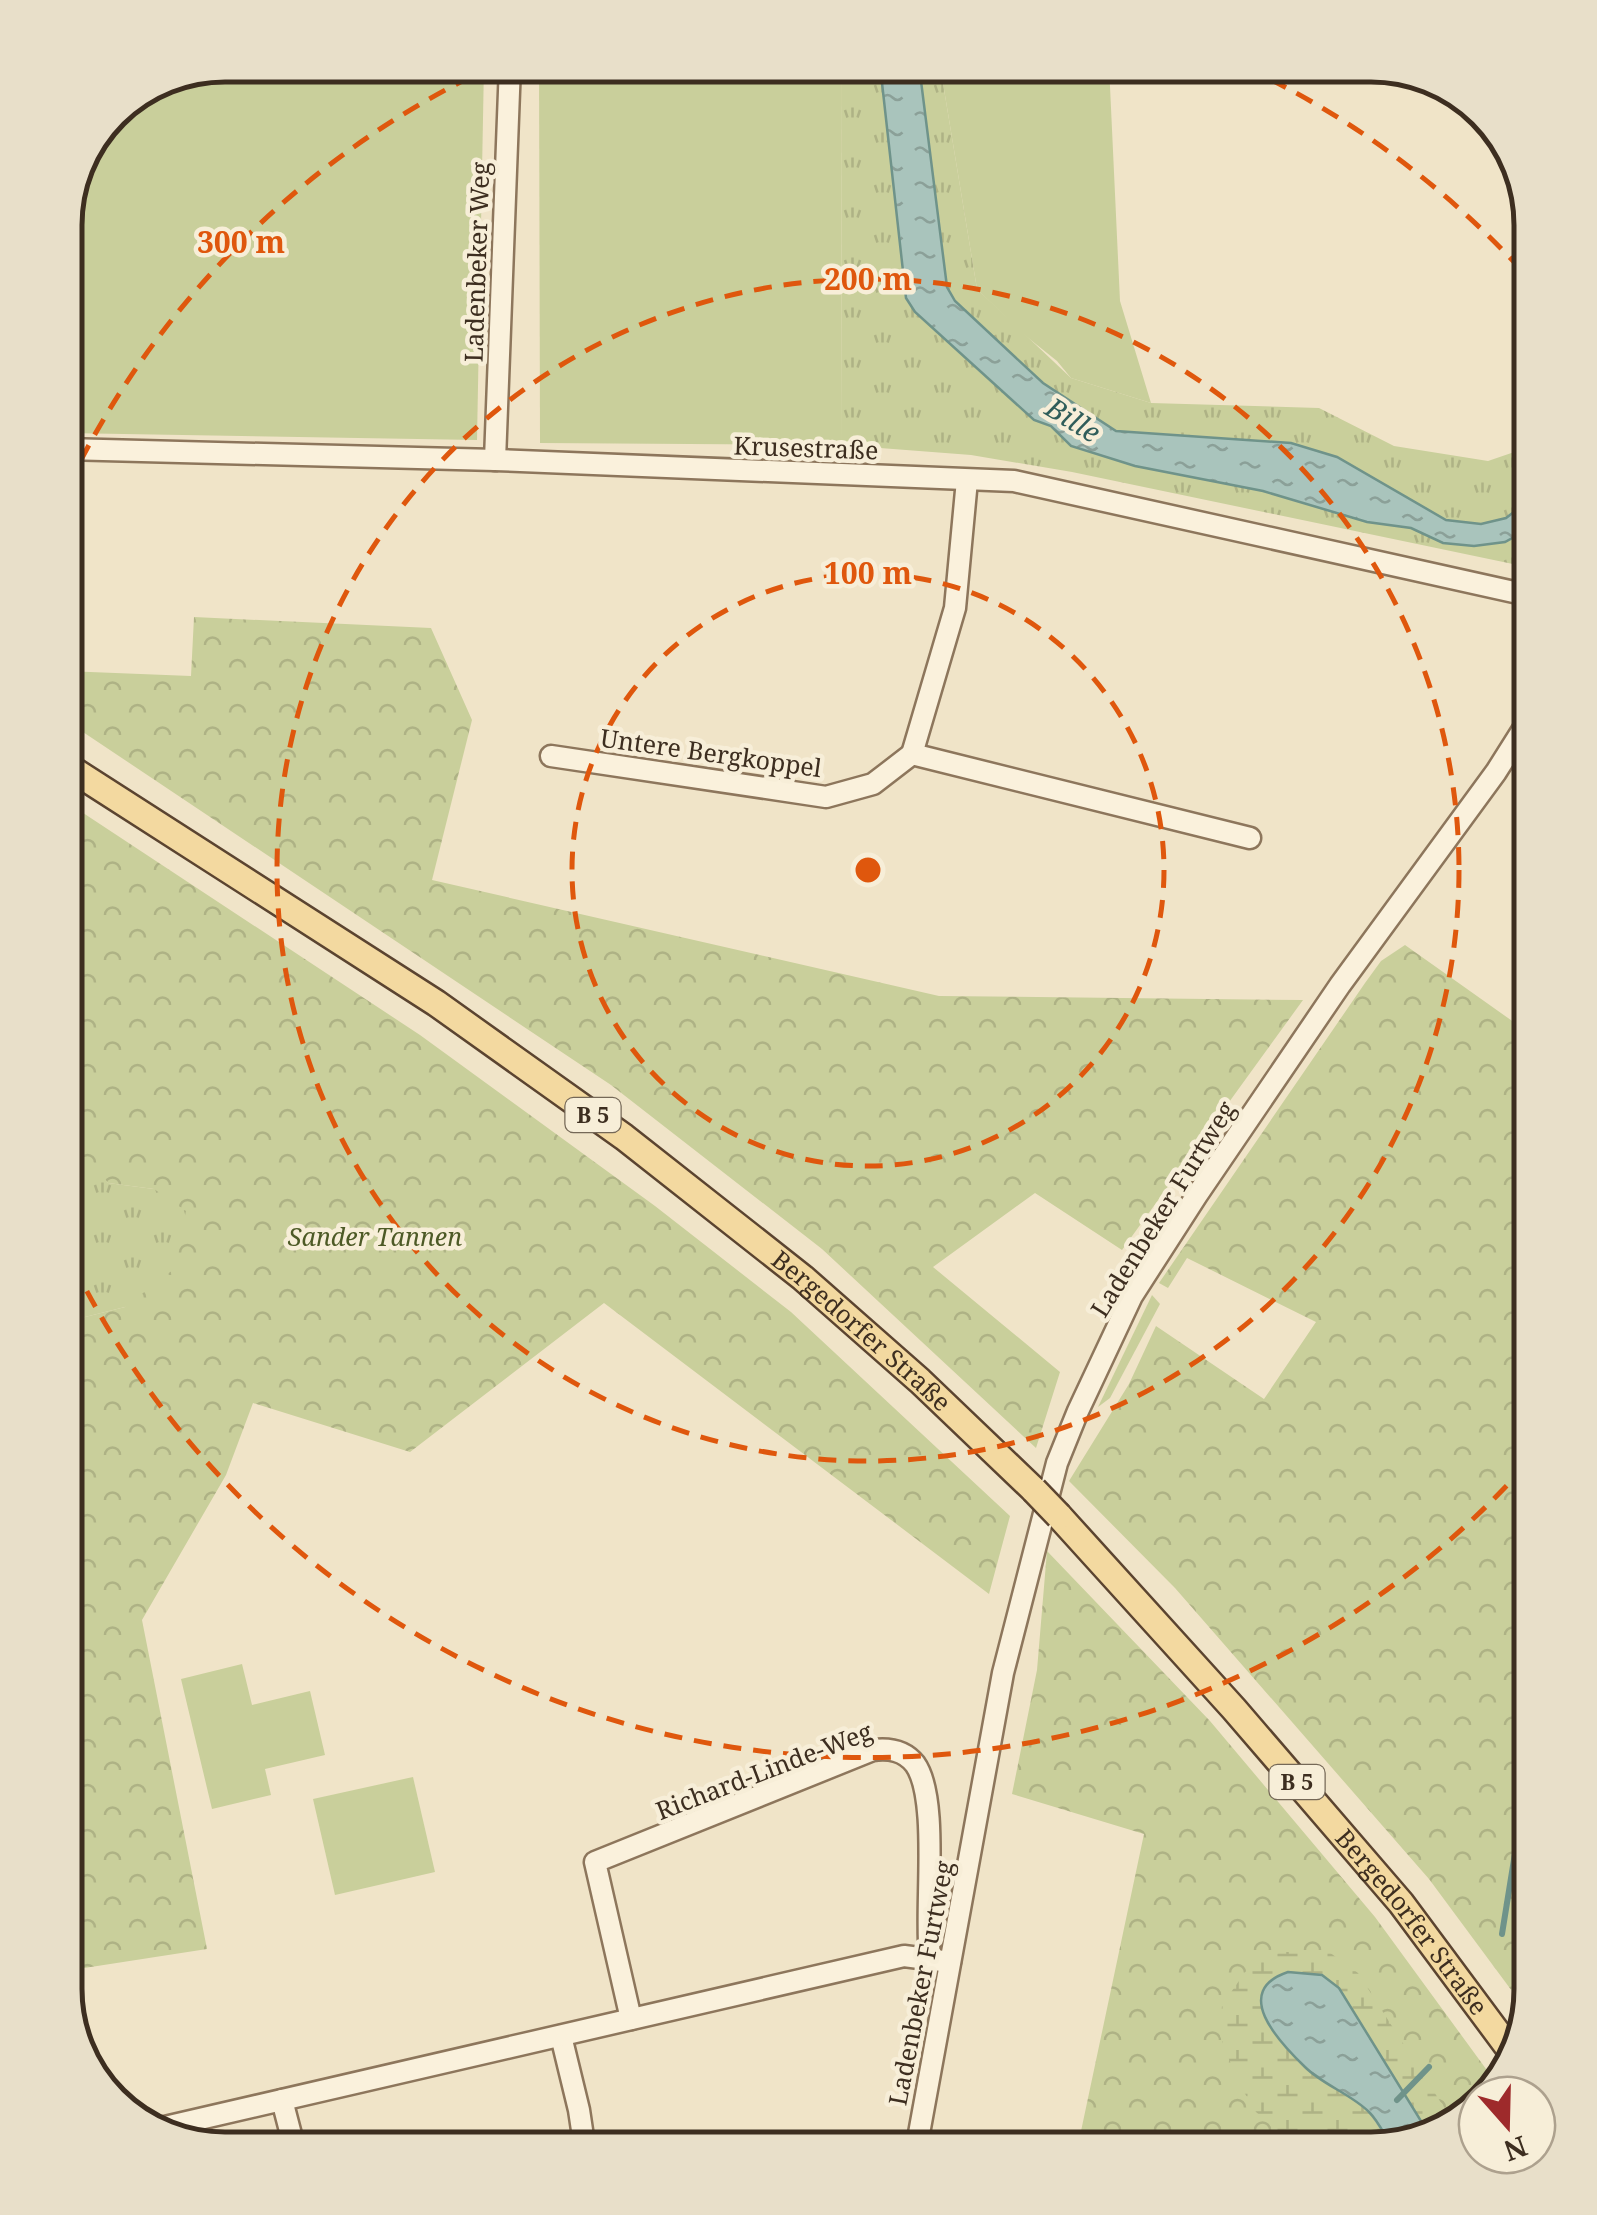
<svg xmlns="http://www.w3.org/2000/svg" width="1597" height="2215" font-family="'Noto Serif',serif">
<style>
.green{fill:#c9cf9b}
.forest{fill:url(#forest-crowns)}
.wetland{fill:url(#wetland-marsh)}
.park{fill:url(#park-tufts)}
.water{fill:url(#water-ripples);stroke:#6f938a;stroke-width:2.5}
.lines{fill:none;stroke-linecap:round;stroke-linejoin:round}
.stream{stroke:#6f938a;stroke-width:6}
.minor-casing{stroke:#8d765c;stroke-width:25}
.major-casing{stroke:#5b4430;stroke-width:30}
.minor{stroke:#faf1dc;stroke-width:20}
.major{stroke:#f3d9a0;stroke-width:25}
.major-bridge-casing{stroke:#5b4430;stroke-width:30;stroke-linecap:butt}
.major-bridge{stroke:#f3d9a0;stroke-width:25}
.ring{fill:none;stroke:#df570d;stroke-width:5;stroke-dasharray:18 12}
.labels{text-anchor:middle;stroke-width:9;stroke-linejoin:round;paint-order:stroke}
.shield{fill:#f7eed8;stroke:#756857;stroke-width:2.5}
.shield-label{font-size:22px;font-weight:bold;fill:#3d2e20}
.street-label{font-size:25px;fill:#3d2e20;stroke:#f7eed8}
.park-label{font-size:25px;font-style:italic;fill:#4d5a26;stroke:#f7eed8}
.water-label{font-size:28px;font-style:italic;fill:#2f5d5a;stroke:#f7eed8}
.rim{fill:none;stroke:#3d2e20;stroke-width:5}
.centre{fill:#df570d;stroke:#f7eed8;stroke-width:5}
.ring-label{font-size:30px;text-anchor:middle;font-weight:bold;fill:#df570d;stroke:#f7eed8;stroke-width:9;stroke-linejoin:round;paint-order:stroke}
</style>
<defs>
<pattern id="forest-crowns" width="20" height="18" patternUnits="userSpaceOnUse" patternTransform="scale(2.5)"><rect width="20" height="18" fill="#c9cf9b"/><path d="M2 6a3 3 0 1 1 6 0M12 15a3 3 0 1 1 6 0" fill="none" stroke="#aeb285"/></pattern>
<pattern id="wetland-marsh" width="20" height="14" patternUnits="userSpaceOnUse" patternTransform="scale(2.5)"><rect width="20" height="14" fill="#c9cf9b"/><path d="M1 5h8M5 5V1M11 12h8M15 12V8" fill="none" stroke="#aeb285"/></pattern>
<pattern id="park-tufts" width="24" height="20" patternUnits="userSpaceOnUse" patternTransform="scale(2.5)"><rect width="24" height="20" fill="#c9cf9b"/><path d="M3 7l-1-3M5 7V3M7 7l1-3M15 17l-1-3M17 17v-4M19 17l1-3" fill="none" stroke="#aeb285"/></pattern>
<pattern id="water-ripples" width="26" height="14" patternUnits="userSpaceOnUse" patternTransform="scale(2.5)"><rect width="26" height="14" fill="#a9c4bc"/><path d="M2 4q2-2 4 0t4 0M15 11q2-2 4 0t4 0" fill="none" stroke="#8ba098"/></pattern>
</defs>
<rect width="100%" height="100%" fill="#f0e4c8"/>
<g class="green">
<path d="M226 65H484L477 440 65 433V215L119 105Z"/>
<path d="M539 65H839L842 72 841 445 540 443Z"/>
<path d="M940 65H1109L1120 301 1151 403 1071 378 1057 361 1022 333 977 289Z"/>
<path d="M1152 1295 1160 1304 1110 1398 1098 1407Z"/>
<path d="M242 1664 252 1705 310 1691 325 1755 265 1769 271 1795 212 1809 181 1679Z"/>
<path d="M413 1777 435 1872 335 1895 313 1799Z"/>
</g>
<g class="forest">
<path d="M194 617 431 628 472 720 432 880 939 996 1303 1000 1122 1250 1035 1193 933 1267 1060 1372 1036 1448 822 1249 611 1085 65 720V671L191 676Z"/>
<path d="M65 801 420 1035 655 1206 791 1312 1010 1516 989 1594 604 1303 410 1452 253 1403 226 1475 142 1620 207 1949 65 1971V1322L125 1307 154 1189 108 1183 80 1156 65 1157Z"/>
<path d="M1405 945 1532 1035V1990L1526 2010 1429 1879 1175 1588 1069 1481 1129 1384 1156 1326 1264 1399 1316 1322 1187 1258 1168 1288 1159 1283 1365 983 1381 961Z"/>
<path d="M1047 1551 1210 1721 1375 1917 1497 2084 1485 2095H1477V2103L1452 2128 1429 2134 1339 1988 1270 1978 1391 2145 1372 2150H1077L1144 1834 1012 1794 1037 1670Z"/>
</g>
<path class="wetland" d="M1281 1952H1329L1358 1973 1445 2109 1454 2126 1452 2128 1429 2134 1339 1988 1306 2069 1368 2111 1391 2145 1372 2150H1321L1287 2138 1256 2112 1238 2082 1220 2036 1222 2005 1251 1964Z"/>
<g class="park">
<path d="M839 65H940L977 289 1071 378 1151 403 1319 408 1394 446 1488 461 1532 446V568L1072 472 971 455 841 445 842 72Z"/>
<path d="M80 1156 91 1159 108 1183 154 1189 186 1211 174 1269 125 1307 65 1322V1157Z"/>
</g>
<g class="water">
<path d="M880 65H919L947 287 955 301 1043 383 1116 431 1291 443 1337 457 1446 520 1481 524 1506 518 1532 498V527L1505 542 1474 546 1443 543 1411 528 1367 522 1263 491 1135 466 1071 446 1051 426 1034 420 915 312 906 298Z"/>
<path d="M1288 1972 1322 1975 1339 1988 1429 2134 1391 2145C1384 2134 1378 2121 1369 2112 1351 2094 1323 2085 1305 2067 1278 2041 1231 1991 1288 1972Z"/>
</g>
<g class="lines">
<g class="stream">
<path d="M1502 1934 1532 1748"/>
<path d="M1397 2100 1429 2067"/>
</g>
<defs>
<g id="minor">
<path d="M65 449 495 460 1014 481 1532 596"/>
<path d="M495 460 510 65"/>
<path d="M912 754 955 608 967 480"/>
<path d="M551 756 826 797 873 784 912 754 1250 838"/>
<path d="M631 2019 595 1862 873 1750C889 1748 904 1750 915 1764 940 1799 924 1911 930 1957"/>
<path d="M561 2036 579 2110 585 2150"/>
<path d="M282 2100 295 2150"/>
<path d="M152 2130 904 1956 950 1962"/>
<path d="M916 2150 1003 1673 1057 1463 1078 1411 1132 1296 1197 1195 1340 985 1496 772 1532 715"/>
</g>
<g id="major">
<path id="s1" d="M65 765 436 1003 624 1137 803 1278 920 1381 1034 1490"/>
<path id="s2" d="M1059 1516 1234 1709 1401 1903 1514 2055"/>
</g>
</defs>
<use href="#minor" class="minor-casing"/>
<use href="#major" class="major-casing"/>
<use href="#minor" class="minor"/>
<use href="#major" class="major"/>
<defs>
<path id="major-bridge" d="M1034 1490 1059 1516"/>
</defs>
<use href="#major-bridge" class="major-bridge-casing"/>
<use href="#major-bridge" class="major-bridge"/>
</g>
<g class="ring">
<circle cx="868" cy="870" r="296"/>
<circle cx="868" cy="870" r="591"/>
<path d="M1527 1464A887 887 0 0 1 67 1252M67 488A887 887 0 0 1 493 66M1243 66A887 887 0 0 1 1527 276"/>
</g>
<g class="labels">
<g class="shield">
<rect x="565.5" y="1098" width="55" height="34" rx="8"/>
<rect x="1269.5" y="1765" width="55" height="34" rx="8"/>
</g>
<g class="shield-label">
<text x="593" y="1123">B 5</text>
<text x="1297" y="1790">B 5</text>
</g>
<g class="street-label">
<text transform="translate(477 262) rotate(-88)" y="9">Ladenbeker Weg</text>
<text transform="translate(806 448) rotate(2)" y="9">Krusestraße</text>
<text transform="translate(711 753) rotate(8)" y="9">Untere Bergkoppel</text>
<text transform="translate(1163 1209) rotate(-58)" y="9">Ladenbeker Furtweg</text>
<text dy="9" stroke="none"><textPath href="#s1" startOffset="978">Bergedorfer Straße</textPath></text>
<text transform="translate(764 1771) rotate(-21)" y="9">Richard-Linde-Weg</text>
<text dy="9" stroke="none"><textPath href="#s2" startOffset="538">Bergedorfer Straße</textPath></text>
<text transform="translate(921 1983) rotate(-79)" y="9">Ladenbeker Furtweg</text>
</g>
<g class="park-label">
<text x="375" y="1246">Sander Tannen</text>
</g>
<g class="water-label">
<text transform="translate(1073 420) rotate(32)" y="10">Bille</text>
</g>
</g>
<path d="M0 0H1597V2215H0ZM225 82H1371A143 143 0 0 1 1514 225V1989A143 143 0 0 1 1371 2132H225A143 143 0 0 1 82 1989V225A143 143 0 0 1 225 82Z" fill="#e8dfc9" fill-rule="evenodd"/>
<path class="rim" d="M225 82H1371A143 143 0 0 1 1514 225V1989A143 143 0 0 1 1371 2132H225A143 143 0 0 1 82 1989V225A143 143 0 0 1 225 82Z"/>
<circle cx="868" cy="870" r="15" class="centre"/>
<g class="ring-label">
<text x="241" y="253">300 m</text>
<text x="868" y="290">200 m</text>
<text x="868" y="584">100 m</text>
</g>
<g transform="translate(1507 2125) rotate(160)"><circle r="48" fill="#f7eed8" stroke="#ada18e" stroke-width="2.5"/>
<path d="M0-8L18 38L0 25L-18 38Z" fill="#9e2a2b"/>
<text y="-15" font-size="28" font-weight="bold" text-anchor="middle" fill="#3d2e20">N</text>
</g>
</svg>
